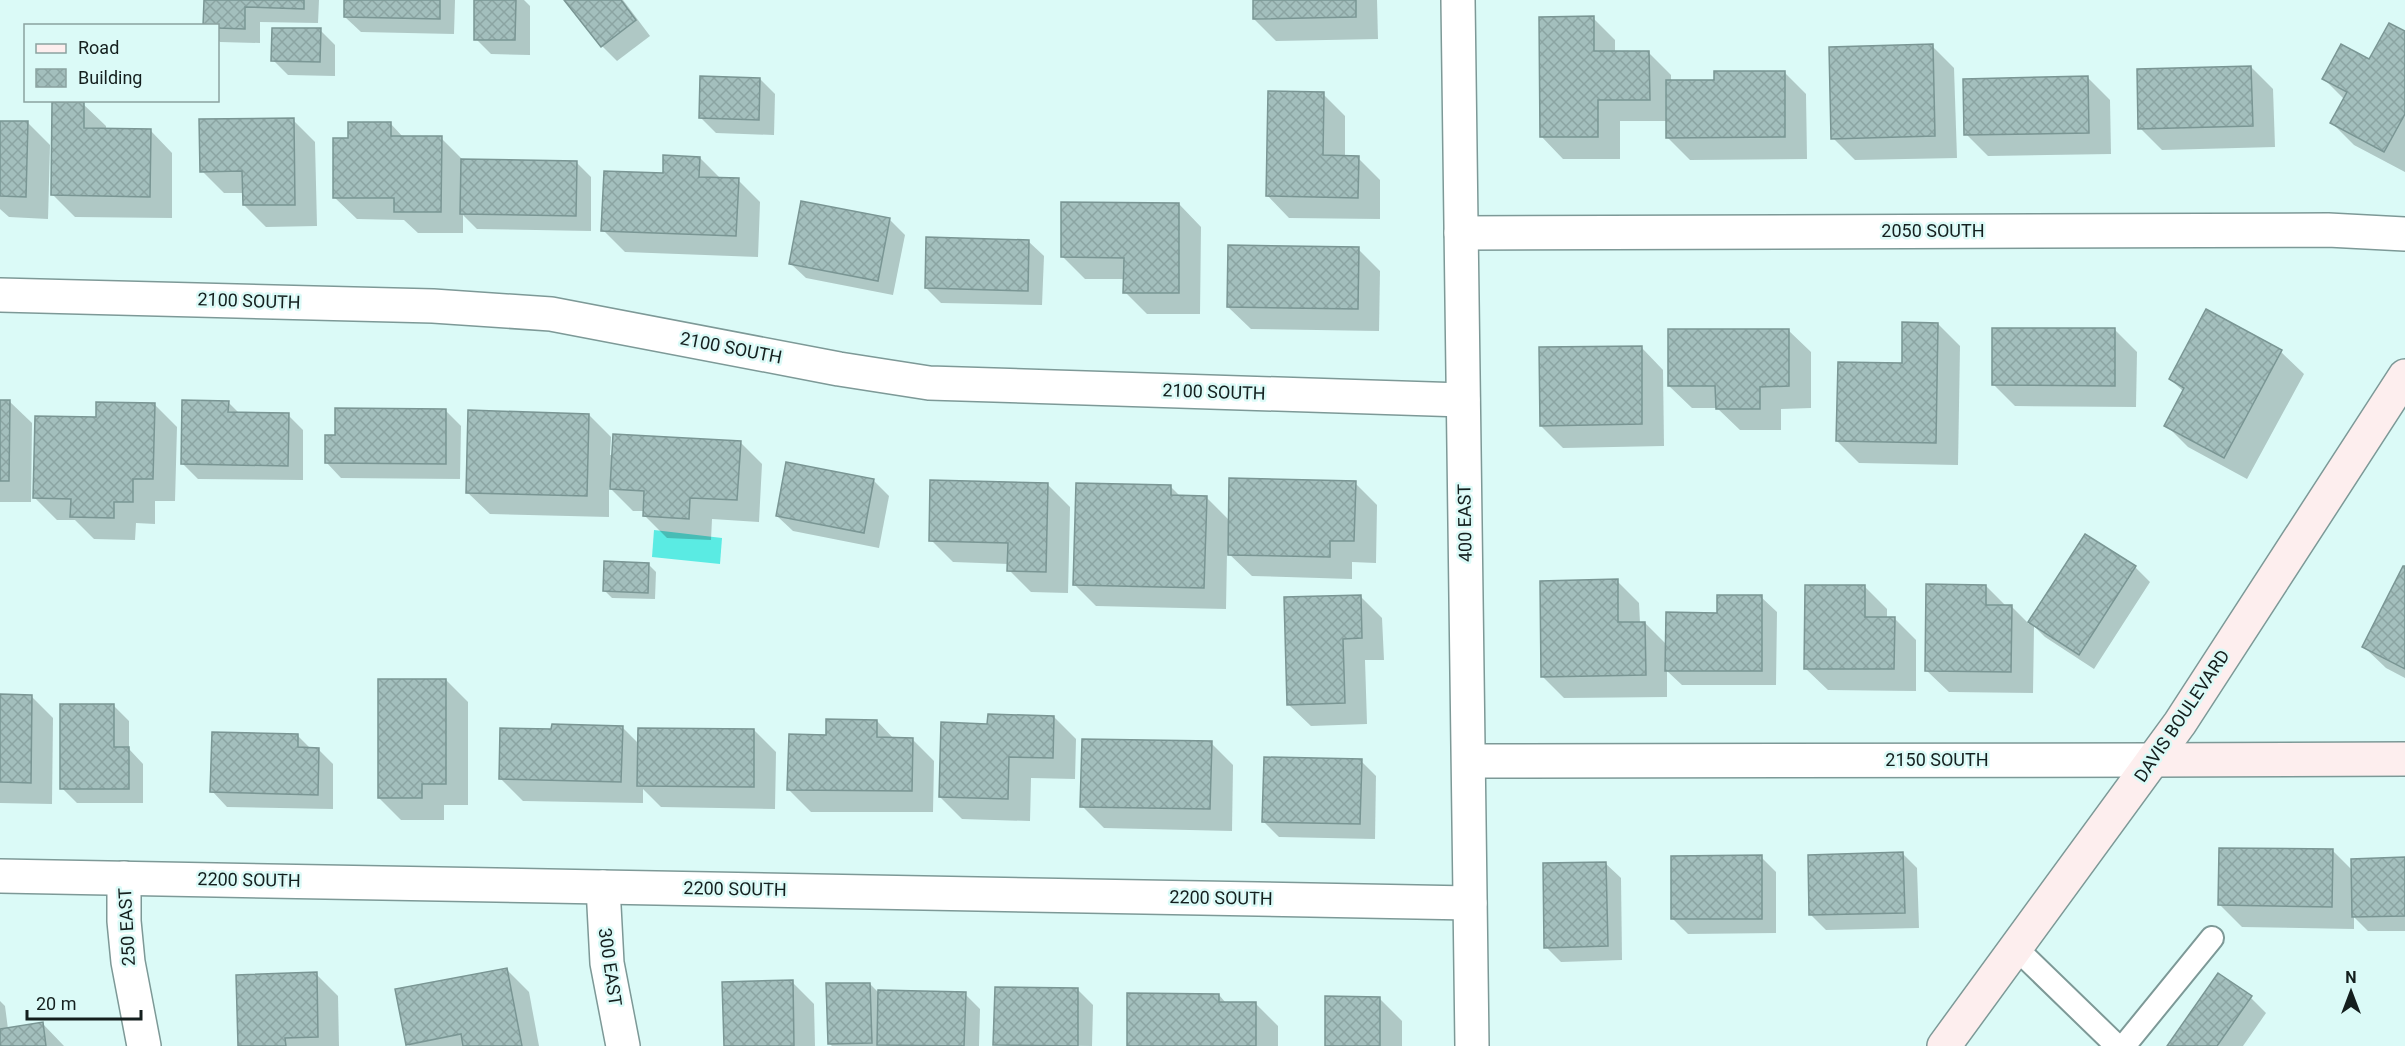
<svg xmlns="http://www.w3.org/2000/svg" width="2405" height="1046" font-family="Roboto,sans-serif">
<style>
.water{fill:#5aebe3}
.shadow{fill:#0003}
.building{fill:url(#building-cross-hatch);stroke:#7a9694;stroke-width:1.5}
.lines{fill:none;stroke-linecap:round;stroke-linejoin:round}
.lane-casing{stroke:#7d9997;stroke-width:26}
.street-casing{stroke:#7d9997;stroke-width:36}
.secondary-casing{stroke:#7d9997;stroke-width:36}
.lane{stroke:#fff;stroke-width:22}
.street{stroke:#fff;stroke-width:33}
.secondary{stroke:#fdeeee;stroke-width:33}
.labels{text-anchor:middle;stroke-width:5;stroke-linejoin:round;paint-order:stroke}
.street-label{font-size:18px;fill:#141f1e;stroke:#dbfaf7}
</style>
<defs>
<pattern id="building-cross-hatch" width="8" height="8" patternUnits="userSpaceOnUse" patternTransform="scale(1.5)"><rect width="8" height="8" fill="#a3bfbd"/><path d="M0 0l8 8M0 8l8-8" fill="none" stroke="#8ba4a2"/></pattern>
</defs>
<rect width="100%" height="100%" fill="#dbfaf7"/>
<path class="water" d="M654 530 722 538 720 564 652 557Z"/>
<g class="shadow">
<path d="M205 0H319L318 23 260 22V43L220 42 218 40V26Z"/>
<path d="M346 0H455L454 34 361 32 345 17Z"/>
<path d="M476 0H524L530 6V55L491 54 476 39Z"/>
<path d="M566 0H623L650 36 617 61 602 46Z"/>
<path d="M1254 0H1377L1378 39 1276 41 1254 19Z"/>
<path d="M1593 18 1615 40V53H1649L1671 75V81H1716L1784 72 1806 94 1807 159 1690 160 1668 138V121H1620V159H1563L1541 136Z"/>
<path d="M320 30 335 45V76L288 75 273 60Z"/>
<path d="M2405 33V172L2354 145 2332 123 2344 99 2324 79 2369 61Z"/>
<path d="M1932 46 1954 68 1957 158 1855 160 1833 138Z"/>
<path d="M2251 67 2273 89 2275 147 2162 150 2140 128Z"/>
<path d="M2088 78 2110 100 2111 154 1988 156 1966 134Z"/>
<path d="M760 79 775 94 774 135 716 133 701 118Z"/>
<path d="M1323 94 1345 116V157L1358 158 1380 180V219L1289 218 1267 195Z"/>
<path d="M83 104 106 126V130H150L172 153V218L75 217 53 195Z"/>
<path d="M293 120 315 142 317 226 266 227 244 205V193H224L202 171Z"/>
<path d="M0 122 28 123 50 145 48 219 9 217 0 209Z"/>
<path d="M390 123 404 138H441L463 160 576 162 591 177V231L477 229 463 215V233H418L404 220 357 219 334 197 350 140Z"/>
<path d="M700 158 721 179 738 180 760 202 758 257 625 252 603 230 664 175Z"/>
<path d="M1179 204 1201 227 1200 314H1147L1125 292V279H1085L1063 257Z"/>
<path d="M889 219 905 235 893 295 806 278 790 263Z"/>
<path d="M1028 241 1044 256 1042 305 941 303 926 288Z"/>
<path d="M1358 249 1380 271 1379 331 1251 329 1228 307Z"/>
<path d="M2207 311 2281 352 2304 374 2247 479 2188 447 2166 425 2184 392 2170 379Z"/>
<path d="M1938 324 1960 346 1958 465 1859 463 1837 441Z"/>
<path d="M1788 330 1811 352V408L1781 409V430H1740L1717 408H1692L1669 386Z"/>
<path d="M2115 330 2137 352 2136 407 2015 406 1993 384Z"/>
<path d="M1641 347 1663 370 1664 446 1563 448 1541 426Z"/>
<path d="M0 401H9L32 423 31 502H0Z"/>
<path d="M228 402 240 414 288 415 303 430V480L198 479 183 464Z"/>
<path d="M154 404 177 427 175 501H155V524L136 523 135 540 94 539 75 520H57L35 498 97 418Z"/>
<path d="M446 411 461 426 460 479 341 478 326 462 337 437Z"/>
<path d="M589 415 611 437 610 455 740 442 762 464 759 522 712 519 711 540 667 538 645 516V511H633L609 487V517L490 514 467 492Z"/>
<path d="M874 481 889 496 879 548 793 531 777 516Z"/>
<path d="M1355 483 1377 505 1376 563 1352 562V579L1252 576 1227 552 1226 609 1096 606 1074 584 1170 486 1181 497H1206L1230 521Z"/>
<path d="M1048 485 1070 507 1068 593 1031 592 1009 570V564L953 562 931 540Z"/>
<path d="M2086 536 2135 567 2150 582 2094 669 2045 637 2034 626 2033 693 1949 692 1926 670 1986 586 2007 607H2012L2029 624Z"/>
<path d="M648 564 656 572 655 599 612 598 604 590Z"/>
<path d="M2405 568V678L2386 668 2363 646Z"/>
<path d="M1617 581 1639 603 1640 623H1645L1667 645 1718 614 1761 597 1777 612 1776 685H1682L1667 671V697L1564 698 1542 676Z"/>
<path d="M1865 587 1887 609V618H1894L1916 640V691L1828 690 1805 668Z"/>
<path d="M1360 596 1382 618 1384 660H1365L1367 724 1311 726 1288 704Z"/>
<path d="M446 680 468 702V805H444V820H401L379 798Z"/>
<path d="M0 696H31L53 718 52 804 0 803Z"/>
<path d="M114 706 129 721V749L143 764V803H77L62 788Z"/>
<path d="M1054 717 1076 739 1075 779 1031 778 1030 821 962 819 940 797 989 725Z"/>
<path d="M877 721 894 739H912L934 761 933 812H811L789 790 827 737Z"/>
<path d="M622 727 640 745 754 730 776 752 775 809 661 807 643 789V803L523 801 501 779Z"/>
<path d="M297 735 311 749H318L333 764V809L227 807 212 791Z"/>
<path d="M1211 743 1233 765 1232 831 1104 828 1082 806Z"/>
<path d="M1361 761 1376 776 1375 839 1279 837 1264 822Z"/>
<path d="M2333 851 2352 870 2405 859V931H2368L2354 917V929L2242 927 2220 905Z"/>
<path d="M1902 853 1917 868 1919 928 1826 930 1811 915Z"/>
<path d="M1761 857 1776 872V933L1688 934 1673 919Z"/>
<path d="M1605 863 1621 878 1622 960 1561 962 1546 947Z"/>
<path d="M507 970 529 992 539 1046H409L407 1044Z"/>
<path d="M316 974 338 996 339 1046H240Z"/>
<path d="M2219 975 2251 998 2266 1013 2243 1046H2169Z"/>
<path d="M792 982 814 1004 815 1046H725Z"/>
<path d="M870 984 880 994H965L980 1009 979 1046H832L829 1043Z"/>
<path d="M1078 990 1093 1005 1092 1046 995 1045Z"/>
<path d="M1219 995 1226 1003 1256 1004 1278 1026V1046H1128Z"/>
<path d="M1380 999 1402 1021V1046H1326Z"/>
<path d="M0 1001 5 1006 8 1029 42 1023 64 1046H0Z"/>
</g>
<g class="building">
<path d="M204 0H304V9L245 7V29L218 28V26H203Z"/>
<path d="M344 0H440V19L344 17Z"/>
<path d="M474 0H516L515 40H474Z"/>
<path d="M564 0H621L636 20 601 47Z"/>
<path d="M1253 0H1356V17L1253 19Z"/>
<path d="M1594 16V51H1649L1650 100H1598V137H1540L1539 17Z"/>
<path d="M2389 23 2405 31V114L2384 152 2330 123 2347 92 2322 79 2341 44 2369 59Z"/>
<path d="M272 28H321L320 62 271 61Z"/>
<path d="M1933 44 1935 136 1831 139 1829 47Z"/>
<path d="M2251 66 2253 126 2138 129 2137 69Z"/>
<path d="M1714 71H1785V137L1666 138V80H1714Z"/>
<path d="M700 76 760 78 759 120 699 118Z"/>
<path d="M2088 76 2089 133 1964 135 1963 79Z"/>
<path d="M1268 91 1324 92 1323 155 1359 156 1358 198 1266 196Z"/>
<path d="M52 102H84V128L151 129 150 197 51 195Z"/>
<path d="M294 118 295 205H243L242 171 200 172 199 119Z"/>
<path d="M0 121H28L26 197 0 196Z"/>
<path d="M348 122H391V136H442L441 212H394V198H333V138H348Z"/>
<path d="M663 155 700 157 699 177 739 178 736 236 601 231 604 171 663 173Z"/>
<path d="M461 159 577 161 576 216 460 214Z"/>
<path d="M801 201 890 218 878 281 789 264Z"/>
<path d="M1061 202 1179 203V293H1123L1124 258 1061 257Z"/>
<path d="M926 237 1029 240 1028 291 925 288Z"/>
<path d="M1228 245 1359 247 1358 309 1227 307Z"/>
<path d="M2206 309 2282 350 2224 458 2164 426 2184 388 2169 379Z"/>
<path d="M1902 322 1938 323 1936 443 1836 441 1838 362 1902 363Z"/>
<path d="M1992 328H2115V386L1992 385Z"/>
<path d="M1668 329H1789V386L1760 387V409H1716L1715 386H1668Z"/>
<path d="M1642 346V424L1540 426 1539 347Z"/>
<path d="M0 400H10L9 481H0Z"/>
<path d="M182 400 229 401 228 412 289 413 288 466 181 464Z"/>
<path d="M96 402 155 403 153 479H133V502H114V518L70 517 71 499 33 498 35 416 96 417Z"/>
<path d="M335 408 446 409V464L325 463V435H335Z"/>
<path d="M468 410 589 414 587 496 466 493Z"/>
<path d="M613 434 741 441 737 500 690 498 689 519 643 516 644 491 610 489Z"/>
<path d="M786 462 874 479 864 533 776 516Z"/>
<path d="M1229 478 1356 481 1354 541H1330V557L1228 555Z"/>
<path d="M930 480 1048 483 1046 572 1007 571 1008 543 929 541Z"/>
<path d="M1076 483 1171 485V495L1207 496 1204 588 1073 585Z"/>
<path d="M2085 534 2136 566 2079 655 2028 622Z"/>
<path d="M604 561 649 563 648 593 603 591Z"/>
<path d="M2403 566H2405V669L2362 647Z"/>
<path d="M1618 579V622H1645L1646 675 1541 677 1540 581Z"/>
<path d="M1926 584 1986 585V605H2012L2011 672 1925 671Z"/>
<path d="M1805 585H1865V617H1895L1894 669H1804Z"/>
<path d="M1361 595 1362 638 1343 639 1345 703 1287 705 1284 597Z"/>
<path d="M1717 595H1762V671H1665L1666 612 1717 613Z"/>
<path d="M378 679H446V784H422V798H378Z"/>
<path d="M0 694 32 695 31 783 0 782Z"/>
<path d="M60 704H114V747H129V789H60Z"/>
<path d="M988 714 1054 716 1053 758 1009 757 1008 799 939 797 941 722 987 724Z"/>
<path d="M826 719 877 720V737L913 738 912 791 787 790 789 734 826 735Z"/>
<path d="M552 724 623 726 621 782 499 779 500 728 551 729Z"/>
<path d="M638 728 754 729V787L637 786Z"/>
<path d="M212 732 298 734V747L319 748 318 795 210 792Z"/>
<path d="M1082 739 1212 741 1210 809 1080 807Z"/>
<path d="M1264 757 1362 759 1360 824 1262 822Z"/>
<path d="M2219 848 2333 849 2332 907 2218 905Z"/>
<path d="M1903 852 1905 913 1809 915 1808 855Z"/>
<path d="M1762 855V919H1671V856Z"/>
<path d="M2405 857V916L2352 917 2351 859Z"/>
<path d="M1606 862 1608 946 1544 948 1543 863Z"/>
<path d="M507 968 522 1046H463L461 1034 406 1045 395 989Z"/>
<path d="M317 972 318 1037 285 1038 286 1046H238L236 975Z"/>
<path d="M2218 973 2252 996 2217 1046H2167Z"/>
<path d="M793 980 794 1046H724L722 982Z"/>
<path d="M826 983H870L872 1043 828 1044Z"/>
<path d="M995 987 1078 988V1046L993 1045Z"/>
<path d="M878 990 966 992 964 1046 877 1045Z"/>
<path d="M1127 993 1219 994V1002H1256V1046H1127Z"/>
<path d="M1325 996 1380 997V1046H1325Z"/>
<path d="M43 1022 46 1046H0V1029Z"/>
</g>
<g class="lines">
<defs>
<g id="lane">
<path d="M2016 948 2117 1046"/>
<path d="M2124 1046 2212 938"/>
</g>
<g id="street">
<path d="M1458 0 1472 1046"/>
<path d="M1461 233 2328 230 2405 234"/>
<path d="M0 295 433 306 551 314 839 369 929 383 1463 400"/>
<path d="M1469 761 2153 760"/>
<path d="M0 876 1470 903"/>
<path d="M124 878V921L128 962 144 1046"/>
<path d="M603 887 607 963 623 1046"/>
</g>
<g id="secondary">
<path d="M2153 760 2405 759"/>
<path d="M1944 1046 2180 723 2405 376"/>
</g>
</defs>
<use href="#lane" class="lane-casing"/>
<use href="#street" class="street-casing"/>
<use href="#secondary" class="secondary-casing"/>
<use href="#lane" class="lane"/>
<use href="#street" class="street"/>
<use href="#secondary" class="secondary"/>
</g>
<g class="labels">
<g class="street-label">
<text x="1933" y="237">2050 SOUTH</text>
<text transform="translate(249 301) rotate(2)" y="6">2100 SOUTH</text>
<text transform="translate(731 348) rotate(11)" y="6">2100 SOUTH</text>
<text transform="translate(1214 392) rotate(2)" y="6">2100 SOUTH</text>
<text transform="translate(1465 523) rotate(-91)" y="6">400 EAST</text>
<text transform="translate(2182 716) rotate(-56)" y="6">DAVIS BOULEVARD</text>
<text x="1937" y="766">2150 SOUTH</text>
<text transform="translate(249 880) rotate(1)" y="6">2200 SOUTH</text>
<text transform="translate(735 889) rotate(1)" y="6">2200 SOUTH</text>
<text transform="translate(1221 898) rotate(1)" y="6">2200 SOUTH</text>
<text transform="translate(127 927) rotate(-93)" y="6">250 EAST</text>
<text transform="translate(610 967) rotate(82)" y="6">300 EAST</text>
</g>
</g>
<rect x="24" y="24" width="195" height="78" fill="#dbfaf7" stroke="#8ba2a0" stroke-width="1.5"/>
<rect x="36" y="44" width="30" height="9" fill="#fdeeee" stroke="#8ba2a0" stroke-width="1.5"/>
<text x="78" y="54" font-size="18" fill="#141f1e">Road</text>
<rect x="36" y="69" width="30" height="18" fill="url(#building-cross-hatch)" stroke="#8ba2a0" stroke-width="1.5"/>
<text x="78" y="84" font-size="18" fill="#141f1e">Building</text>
<g transform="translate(2351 992)" stroke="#dbfaf7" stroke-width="4.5" paint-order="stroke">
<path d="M0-4.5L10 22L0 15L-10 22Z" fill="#141f1e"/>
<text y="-9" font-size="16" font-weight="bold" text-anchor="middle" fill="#141f1e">N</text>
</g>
<path d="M27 1010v9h114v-9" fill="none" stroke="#141f1e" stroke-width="3"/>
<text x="36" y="1010" font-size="18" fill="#141f1e" stroke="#dbfaf7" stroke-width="4.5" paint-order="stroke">20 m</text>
</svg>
